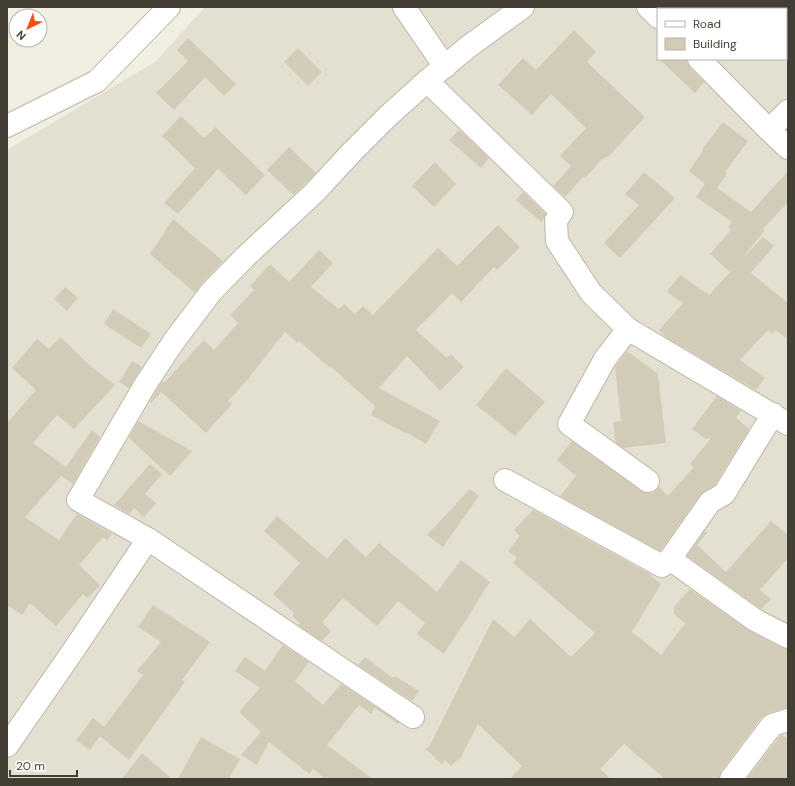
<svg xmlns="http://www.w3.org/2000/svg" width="795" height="786" font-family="'DM Sans',sans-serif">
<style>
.residential{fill:#e4e0d1;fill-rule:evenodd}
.building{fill:#d2cbb8}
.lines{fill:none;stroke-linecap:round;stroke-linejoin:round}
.street-casing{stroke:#bcb6a6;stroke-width:24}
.street{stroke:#fff;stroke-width:22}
</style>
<rect width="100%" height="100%" fill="#f1eee2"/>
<path class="residential" d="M205 7H788V779H7V150L155 62ZM658 9H786V59H658Z"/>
<g class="building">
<path d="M574 30 596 52 587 62 645 117 608 157 607 156 604 159 603 158 585 178 583 177 565 197 553 186 571 166 560 156 586 128 551 94 532 115 498 85 523 58 536 70Z"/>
<path d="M188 38 236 84 224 96 205 77 174 110 156 93 188 61 177 50Z"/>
<path d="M298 48 322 72 308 86 284 62Z"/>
<path d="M659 59H687V63L690 68 704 82 695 93Z"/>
<path d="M181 116 204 138 215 127 265 175 246 195 218 169 178 214 164 203 195 168 162 136Z"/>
<path d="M723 122 748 141 725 172 727 174 717 188 751 212 788 171V202L763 229 765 230 741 260 763 237 774 246 751 273 788 303V340L776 330 772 334 768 330 740 360 765 378 756 390 691 352 685 347 684 348 667 338 659 330 683 303 667 292 680 275 709 295 730 272 710 254 731 230 728 227 732 222 696 197 705 184 689 171 703 150 702 149Z"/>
<path d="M459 130 489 158 481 168 449 140Z"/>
<path d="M289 147 316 173 293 195 267 170Z"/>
<path d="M435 162 456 184 434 207 412 186Z"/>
<path d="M644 172 675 198 620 258 604 243 639 205 625 194Z"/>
<path d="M523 192 546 214 544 219 541 222 516 200Z"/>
<path d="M173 219 223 261 202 283 195 293 150 254Z"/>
<path d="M498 225 520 247 497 270 494 267 461 302 452 293 416 330 447 358 451 354 464 367 440 391 407 356 379 388 440 421 426 444 406 432 405 433 371 415 375 406 331 367 330 368 299 341 297 343 285 332 250 376H251L228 401 232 404 206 433 161 392 151 403 150 402 162 381 164 383 204 340 214 350 238 323 230 315 254 290 250 286 270 264 289 282 319 250 333 263 311 287 339 309 344 304 355 314 363 306 373 315 438 248 457 266Z"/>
<path d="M65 287 78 298 67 311 54 299Z"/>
<path d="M113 309 151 334 141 348 104 324Z"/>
<path d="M60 337 93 368 115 385 74 429 57 415 33 443 66 467 92 430 100 437 73 484 61 476 25 517 59 540 77 514 112 534 107 540 103 537 79 565 100 585 88 598 83 594 56 626 30 603 22 615 7 605V423L36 390 12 368 37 339 49 349Z"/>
<path d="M627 351 658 374 666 443 623 448 616 443 613 422 621 421 615 367Z"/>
<path d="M132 361 142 367 129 388 119 382Z"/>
<path d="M506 368 545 402 515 436 476 405Z"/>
<path d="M717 396 741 411 736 418 749 429 715 485 704 491 700 495 660 551 560 496 576 476 557 460 572 441 641 491 646 493H650L652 494 659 487 668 496 694 467 690 464 711 438 706 439 692 429Z"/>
<path d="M138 421 192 451 170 476 129 438Z"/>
<path d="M150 464 162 474 145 494 156 503 144 517 134 508 129 514 114 505Z"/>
<path d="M470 489 479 496 443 547 427 535Z"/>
<path d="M533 510 652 575 651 576 661 584 632 632 661 655 685 623 674 614V607L690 589 748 630 782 648 788 649V708H784L768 713 762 717 721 771 719 779H665L624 744 600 769 611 779H510L522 766 478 724 461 757 451 766 445 760 441 764 426 749 430 745 493 619 514 637 530 619 571 657 595 633 513 563 517 558 508 551 520 536 514 530Z"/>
<path d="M277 516 327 559 345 538 366 557 379 543 437 592 461 560 490 582 444 654 417 634 425 623 398 601 377 626 343 598 322 622 331 631 322 641 298 625 300 623 292 616 294 613 273 594 300 563 264 531Z"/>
<path d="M771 521 788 535V558L760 590 771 599 761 609 687 556 705 531 707 533 697 545 726 572Z"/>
<path d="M153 605 210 642 182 680 185 682 129 760 100 736 90 750 76 740 93 718 104 727 143 675 137 671 161 642 138 627Z"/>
<path d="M283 645 309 662 295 681 323 705 341 684 399 722 398 724 375 708 371 714 359 705 327 745 373 779H325L313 769 309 774 269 742 257 765 241 755 261 732 239 712 260 688 235 671 245 657 265 671Z"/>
<path d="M365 657 393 678 395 676 419 691 412 701 358 665Z"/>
<path d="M783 735 788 740V779H747L780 736Z"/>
<path d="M201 737 240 759 229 779H178Z"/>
<path d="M142 753 172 779H122Z"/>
</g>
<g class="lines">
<defs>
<g id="street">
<path d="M404 7 445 67"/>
<path d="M648 7 658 17"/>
<path d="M699 59 769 130 788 148"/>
<path d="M427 81 562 212 556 220 557 241 591 293 628 329 788 424"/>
<path d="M7 126 97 81 169 7"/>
<path d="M769 130 788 111"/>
<path d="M628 329 605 359 569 424 648 481"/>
<path d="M505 480 662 566 670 559 710 502 724 494 773 414"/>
<path d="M670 559 755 620 788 637"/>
<path d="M413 717 148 539 78 500 145 385 174 341 211 292 245 257 315 192 351 153 388 116 427 81 468 47 523 7"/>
<path d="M7 746 73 651 148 539"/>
<path d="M731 779 772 725 788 720"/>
</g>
</defs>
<use href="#street" class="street-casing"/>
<use href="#street" class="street"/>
</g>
<rect width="795" height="786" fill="none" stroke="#423e33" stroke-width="16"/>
<rect x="657" y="8" width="130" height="52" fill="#ffffff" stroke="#b3b2ad"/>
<rect x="665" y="21" width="20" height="6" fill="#ffffff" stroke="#b3b2ad"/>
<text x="693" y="28" font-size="12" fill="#423e33">Road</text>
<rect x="665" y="38" width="20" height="12" fill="#d2cbb8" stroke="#b3b2ad"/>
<text x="693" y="48" font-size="12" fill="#423e33">Building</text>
<g transform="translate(28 28) rotate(223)"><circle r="19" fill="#ffffff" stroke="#b3b2ad"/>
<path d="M0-3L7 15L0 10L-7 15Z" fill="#f45017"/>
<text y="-6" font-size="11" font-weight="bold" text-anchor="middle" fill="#423e33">N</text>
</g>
<path d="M10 770v6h67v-6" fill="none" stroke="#423e33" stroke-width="2"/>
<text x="16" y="770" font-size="12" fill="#423e33" stroke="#ffffff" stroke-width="3" paint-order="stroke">20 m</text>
</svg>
